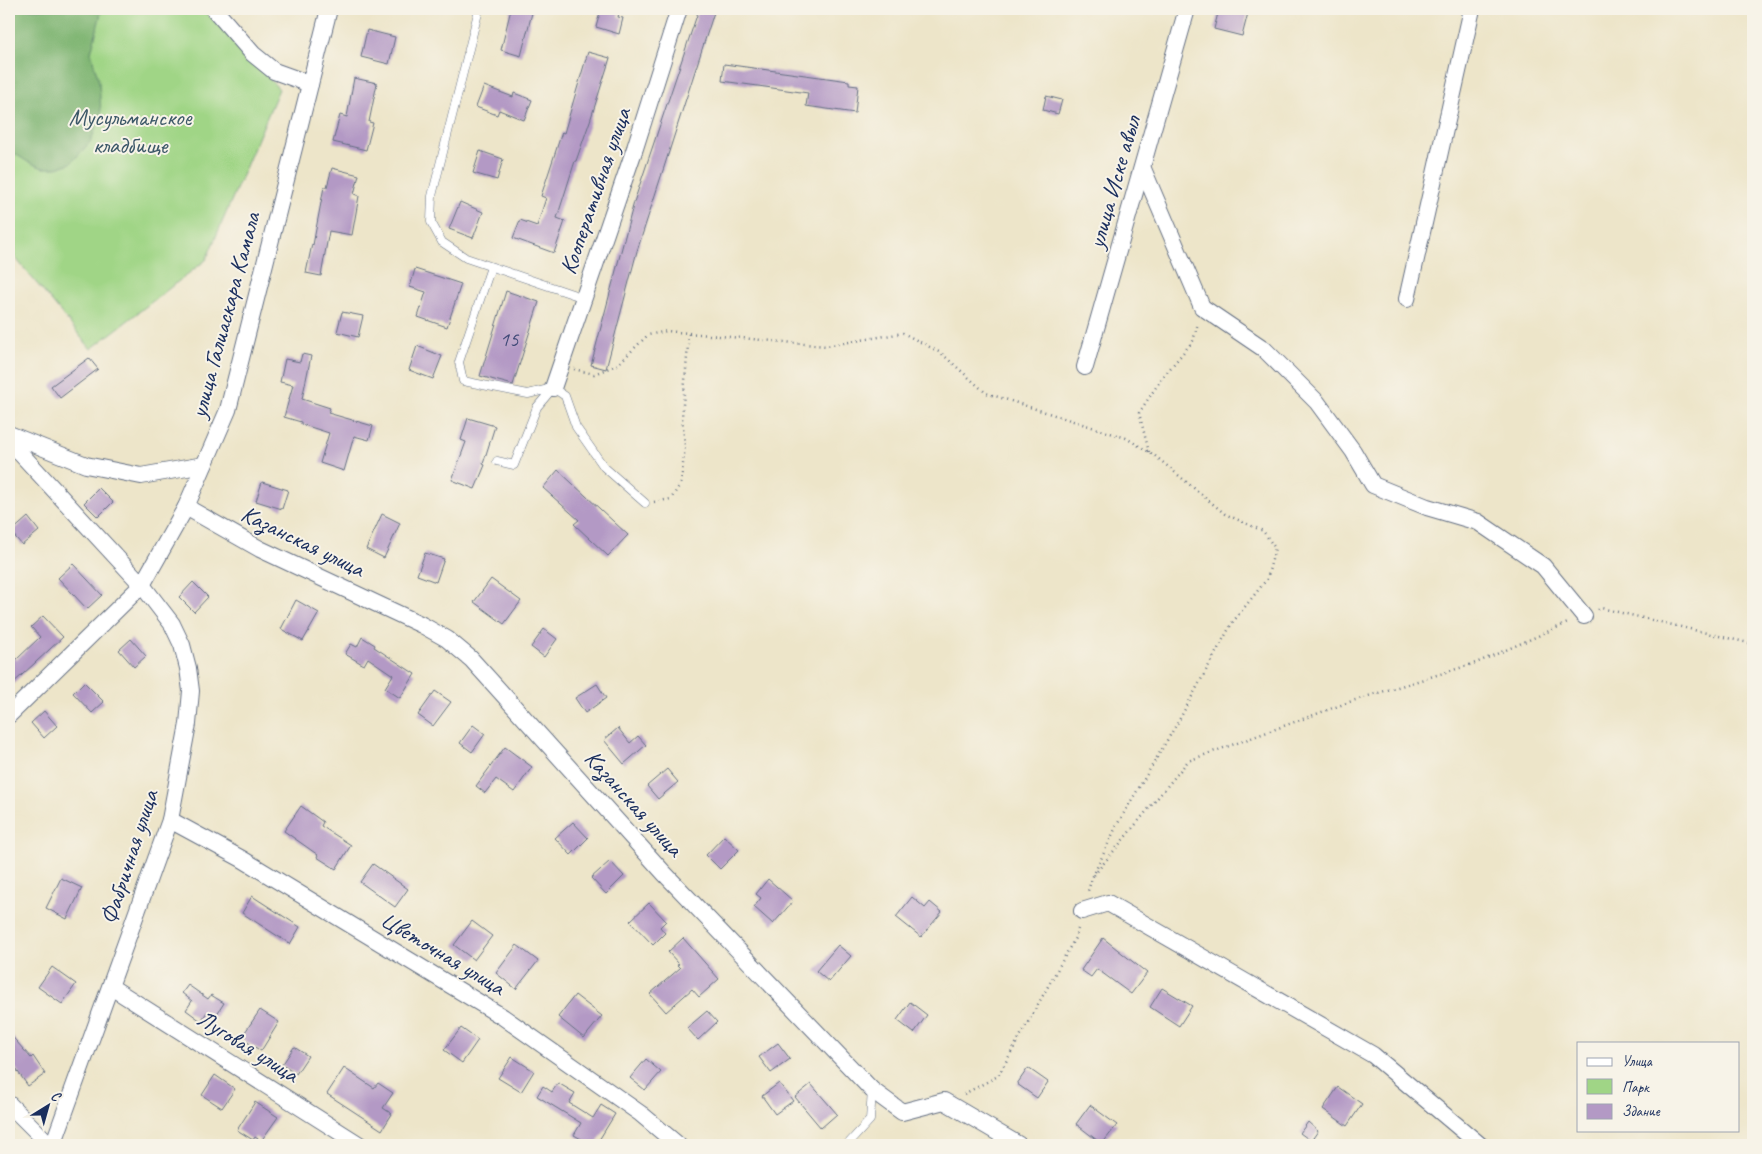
<svg xmlns="http://www.w3.org/2000/svg" width="1762" height="1154" font-family="Caveat,sans-serif">
<style>
.green{fill:#a0d586;stroke:#5e8272}
.forest{fill:#80b673;stroke:#4e7268}
.building{fill:#b399c5}
.lines{fill:none;stroke-linecap:round;stroke-linejoin:round}
.service-casing{stroke:#646f83;stroke-width:9}
.minor-casing{stroke:#646f83;stroke-width:18}
.path{stroke:#646f83;stroke-width:2.5;stroke-dasharray:1 4;stroke-linecap:butt}
.service{stroke:#fff;stroke-width:8}
.minor{stroke:#fff;stroke-width:16}
.labels{text-anchor:middle;stroke-width:4;stroke-linejoin:round;paint-order:stroke}
.number-label{font-size:21px;fill:#414a78}
.park-label{font-size:24px;fill:#3c5868;stroke:#f7f3e8}
.street-label{font-size:24px;fill:#1b2f5e;stroke:#f7f3e8}
</style>
<rect width="100%" height="100%" fill="#f7f3e8"/>
<filter id="ink" filterUnits="userSpaceOnUse"><feTurbulence type="fractalNoise" baseFrequency=".02" numOctaves="2"/><feDisplacementMap in="SourceGraphic" scale="10" xChannelSelector="R" yChannelSelector="G"/><feConvolveMatrix kernelMatrix="1 2 1 2 8 2 1 2 1" color-interpolation-filters="sRGB"/></filter>
<filter id="wash" filterUnits="userSpaceOnUse"><feTurbulence type="fractalNoise" baseFrequency=".0096" numOctaves="4" result="noise"/><feDisplacementMap in="SourceGraphic" scale="20" xChannelSelector="R" yChannelSelector="G"/><feGaussianBlur stdDeviation="1.12" result="paint"/><feColorMatrix in="noise" values="0 0 0 0 0 0 0 0 0 0 0 0 0 0 0 0 0 1.4 0 .05"/><feComposite in="paint" operator="in"/></filter>
<g filter="url(#wash)">
<rect width="100%" height="100%" fill="#ede5c9"/>
<path class="green" d="M9 9H203L279 89 206 260 91 349 9 250Z"/>
<path class="forest" d="M9 9H102L91 53 99 82 101 113 91 141 71 163 57 168H43L28 162 9 150Z"/>
<g id="blocks">
<g class="building">
<path d="M511 9H533L521 56 501 50Z"/>
<path d="M601 9H620L618 17 623 18 619 34 596 27Z"/>
<path d="M699 9H715L637 251 606 369 591 365 634 202Z"/>
<path d="M1219 9H1249L1242 36 1214 29Z"/>
<path d="M367 30 395 37 389 64 361 57Z"/>
<path d="M588 52 610 58 590 121 576 161H575L557 218 565 221 554 253 513 238 520 220 537 226 546 198 541 196 562 132 564 133Z"/>
<path d="M724 64 849 81V85L858 86 855 113 806 106 808 93 722 81Z"/>
<path d="M354 78 377 83 369 122 373 123 366 150 333 142 340 115 347 117Z"/>
<path d="M484 86 513 97 514 93 532 100 524 120 499 110 497 115 476 107Z"/>
<path d="M1046 96 1062 100 1058 114 1043 110Z"/>
<path d="M480 151 503 159 497 180 473 173Z"/>
<path d="M332 168 359 175 354 194 359 196 352 235 329 231 321 276 306 273 312 244 313 245 324 187H327Z"/>
<path d="M460 202 483 212 473 238 449 229Z"/>
<path d="M415 269 461 284 447 327 418 317 426 292 410 287Z"/>
<path d="M506 291 539 302 513 385 480 376Z"/>
<path d="M342 312 363 316 358 337 337 332Z"/>
<path d="M417 346 442 356 433 379 409 370Z"/>
<path d="M302 354 311 356 302 399 330 408 328 413 373 426 369 440 354 436 344 471 320 463 329 433 301 424V422L284 417 293 385 280 382 285 359 300 362Z"/>
<path d="M89 358 98 369 60 398 51 386Z"/>
<path d="M468 418 495 426 483 464 485 465 475 489 452 480 466 442 461 440Z"/>
<path d="M558 470 628 535 608 556 574 524 579 520 543 488Z"/>
<path d="M262 482 288 490 282 509 256 501Z"/>
<path d="M99 488 113 502 98 517 84 503Z"/>
<path d="M382 514 400 523 384 558 366 549Z"/>
<path d="M28 517 39 531 22 545 11 532Z"/>
<path d="M425 553 444 559 436 582 417 575Z"/>
<path d="M73 564 102 595 87 609 58 578Z"/>
<path d="M491 579 521 601 504 624 474 602Z"/>
<path d="M193 582 208 597 194 612 179 597Z"/>
<path d="M296 600 319 613 303 641 281 629Z"/>
<path d="M43 616 63 637 9 687V652L16 660 40 637 31 627Z"/>
<path d="M544 629 557 639 544 657 531 647Z"/>
<path d="M362 637 375 645 374 647 415 674 400 698 385 688 393 675 368 658 364 665 345 654 351 644 357 647Z"/>
<path d="M131 639 146 656 134 667 119 650Z"/>
<path d="M84 682 104 702 92 713 73 693Z"/>
<path d="M597 684 606 698 585 713 575 698Z"/>
<path d="M435 691 451 702 433 726 418 715Z"/>
<path d="M44 711 57 726 44 738 31 723Z"/>
<path d="M473 725 485 734 472 752 460 743Z"/>
<path d="M618 728 630 743 638 736 646 745 624 764 604 740Z"/>
<path d="M505 747 532 767 514 792 496 779 485 793 476 786Z"/>
<path d="M667 769 678 782 658 799 647 786Z"/>
<path d="M301 806 323 822 321 826 351 845 336 869 317 857 318 855 284 831Z"/>
<path d="M573 822 588 838 571 855 555 838Z"/>
<path d="M724 836 739 850 720 869 706 855Z"/>
<path d="M610 861 624 876 606 894 591 878Z"/>
<path d="M373 864 408 889 395 907 360 882Z"/>
<path d="M61 878 82 888 67 919 46 908Z"/>
<path d="M768 879 793 901 773 924 754 907 761 898 756 894Z"/>
<path d="M252 896 300 927 290 944 242 913Z"/>
<path d="M912 897 925 908 930 902 942 912 921 937 896 917Z"/>
<path d="M649 903 666 921 660 927 665 933 653 945 630 921Z"/>
<path d="M472 921 492 936 474 960 454 945Z"/>
<path d="M683 938 719 979 699 997 692 989 666 1012 650 994 680 968 677 965 679 964 668 952Z"/>
<path d="M1103 938 1147 973 1131 994 1097 969 1091 977 1081 970Z"/>
<path d="M517 945 538 961 516 989 496 973Z"/>
<path d="M838 945 851 956 829 982 816 971Z"/>
<path d="M52 967 76 984 62 1004 38 987Z"/>
<path d="M188 985 208 999 211 995 224 1003 215 1017 207 1012 201 1021 186 1010 192 1001 182 993Z"/>
<path d="M1162 988 1192 1006 1179 1026 1150 1007Z"/>
<path d="M575 995 602 1016 584 1038 558 1017Z"/>
<path d="M910 1002 927 1015 914 1033 897 1020Z"/>
<path d="M260 1010 279 1022 261 1051 241 1038Z"/>
<path d="M707 1011 717 1022 698 1040 687 1028Z"/>
<path d="M461 1028 478 1040 462 1063 444 1050Z"/>
<path d="M9 1033 31 1058 33 1056 45 1074 28 1086 9 1059Z"/>
<path d="M778 1043 790 1059 771 1073 759 1057Z"/>
<path d="M294 1047 308 1056 296 1074 282 1065Z"/>
<path d="M512 1057 534 1071 521 1092 498 1078Z"/>
<path d="M646 1059 661 1072 645 1090 630 1078Z"/>
<path d="M344 1068 374 1088 378 1083 393 1093 383 1108 392 1114 382 1130 327 1094Z"/>
<path d="M1028 1068 1048 1082 1037 1098 1017 1084Z"/>
<path d="M215 1075 235 1089 222 1108 202 1095Z"/>
<path d="M558 1083 575 1093 569 1103 593 1118 601 1105 615 1114 596 1145H592L574 1135 581 1123 537 1096 543 1086 552 1092Z"/>
<path d="M779 1083 793 1101 775 1114 762 1096Z"/>
<path d="M811 1084 837 1114 821 1128 795 1097Z"/>
<path d="M1338 1087 1362 1104 1347 1126 1323 1109Z"/>
<path d="M255 1102 278 1117 261 1141 255 1137 253 1140 237 1130Z"/>
<path d="M1090 1105 1117 1125 1102 1144 1076 1124Z"/>
<path d="M1308 1122 1318 1131 1311 1141 1300 1133Z"/>
</g>
</g>
</g>
<g filter="url(#ink)">
<use href="#blocks" fill-opacity="0" stroke="#646f83" stroke-width="1"/>
<g class="lines">
<defs>
<g id="service">
<path d="M479 9 432 196 431 222 442 242 466 258 584 298"/>
<path d="M491 267 459 362 463 381 528 394 553 388 537 407 514 465 497 461"/>
<path d="M553 388 565 396 576 427 604 467 645 503"/>
<path d="M847 1145 870 1120 872 1090"/>
</g>
<g id="minor">
<path d="M214 9 253 54 274 71 310 84"/>
<path d="M1143 169 1202 307 1264 349 1317 402 1353 451 1373 485 1427 507 1478 522 1543 566 1584 616"/>
<path d="M1407 299 1472 9"/>
<path d="M1085 367 1187 9"/>
<path d="M553 388 635 148 679 9"/>
<path d="M9 434 86 465 141 476 204 465"/>
<path d="M9 441 142 585 172 624 182 645 188 668 191 691 188 724 170 820 53 1145"/>
<path d="M186 507 260 549 422 625 447 639 471 659 664 873 872 1090 902 1112 944 1101 1019 1145"/>
<path d="M9 715 142 585 186 507 228 410 329 9"/>
<path d="M170 820 242 859 503 1017 641 1114 678 1145"/>
<path d="M1082 911 1108 903 1373 1055 1480 1145"/>
<path d="M111 987 360 1145"/>
<path d="M9 1104 50 1145"/>
</g>
</defs>
<use href="#service" class="service-casing"/>
<use href="#minor" class="minor-casing"/>
<g class="path">
<path d="M574 369 594 374 617 365 648 335 667 331 826 346 903 333 941 353 986 393 1126 438 1154 455 1225 514 1263 531 1275 548 1267 579 1232 623 1178 722 1118 823 1092 878 1087 894"/>
<path d="M1149 452 1139 413 1162 378 1193 341 1198 323"/>
<path d="M654 502 671 499 681 483 685 446 682 417 689 333"/>
<path d="M1598 610 1601 608 1753 644"/>
<path d="M1094 875 1188 761 1352 701 1476 663 1570 622"/>
<path d="M964 1094 998 1076 1075 938 1079 926"/>
</g>
<use href="#service" class="service"/>
<use href="#minor" class="minor"/>
</g>
</g>
<g class="labels">
<g class="number-label">
<text x="509" y="346">15</text>
</g>
<g class="park-label">
<text x="130" y="125">Мусульманское<tspan x="130" dy="28">кладбище</tspan></text>
</g>
<g class="street-label">
<text transform="translate(1114 182) rotate(-74)" y="8">улица Иске авыл</text>
<text transform="translate(595 191) rotate(-71)" y="8">Кооперативная улица</text>
<text transform="translate(225 315) rotate(-75)" y="8">улица Галиаскара Камала</text>
<text transform="translate(303 541) rotate(26)" y="8">Казанская улица</text>
<text transform="translate(634 803) rotate(48)" y="8">Казанская улица</text>
<text transform="translate(129 857) rotate(-72)" y="8">Фабричная улица</text>
<text transform="translate(443 953) rotate(31)" y="8">Цветочная улица</text>
<text transform="translate(248 1046) rotate(32)" y="8">Луговая улица</text>
</g>
</g>
<rect width="1762" height="1154" fill="none" stroke="#f7f3e8" stroke-width="30"/>
<rect x="1577" y="1042" width="162" height="90" fill="#f7f3e8" stroke="#9fa5b1"/>
<rect x="1587" y="1058" width="25" height="8" fill="#ffffff" stroke="#9fa5b1"/>
<text x="1622" y="1066" font-size="15" fill="#1b2f5e">Улица</text>
<rect x="1587" y="1079" width="25" height="15" fill="#a0d586" stroke="#9fa5b1"/>
<text x="1622" y="1092" font-size="15" fill="#1b2f5e">Парк</text>
<rect x="1587" y="1104" width="25" height="15" fill="#b399c5" stroke="#9fa5b1"/>
<text x="1622" y="1116" font-size="15" fill="#1b2f5e">Здание</text>
<g transform="translate(48 1106) rotate(37)" stroke="#f7f3e8" stroke-width="4" paint-order="stroke">
<path d="M0-4L9 19L0 12L-9 19Z" fill="#1b2f5e"/>
<text y="-8" font-size="14" font-weight="bold" text-anchor="middle" fill="#1b2f5e">С</text>
</g>
</svg>
